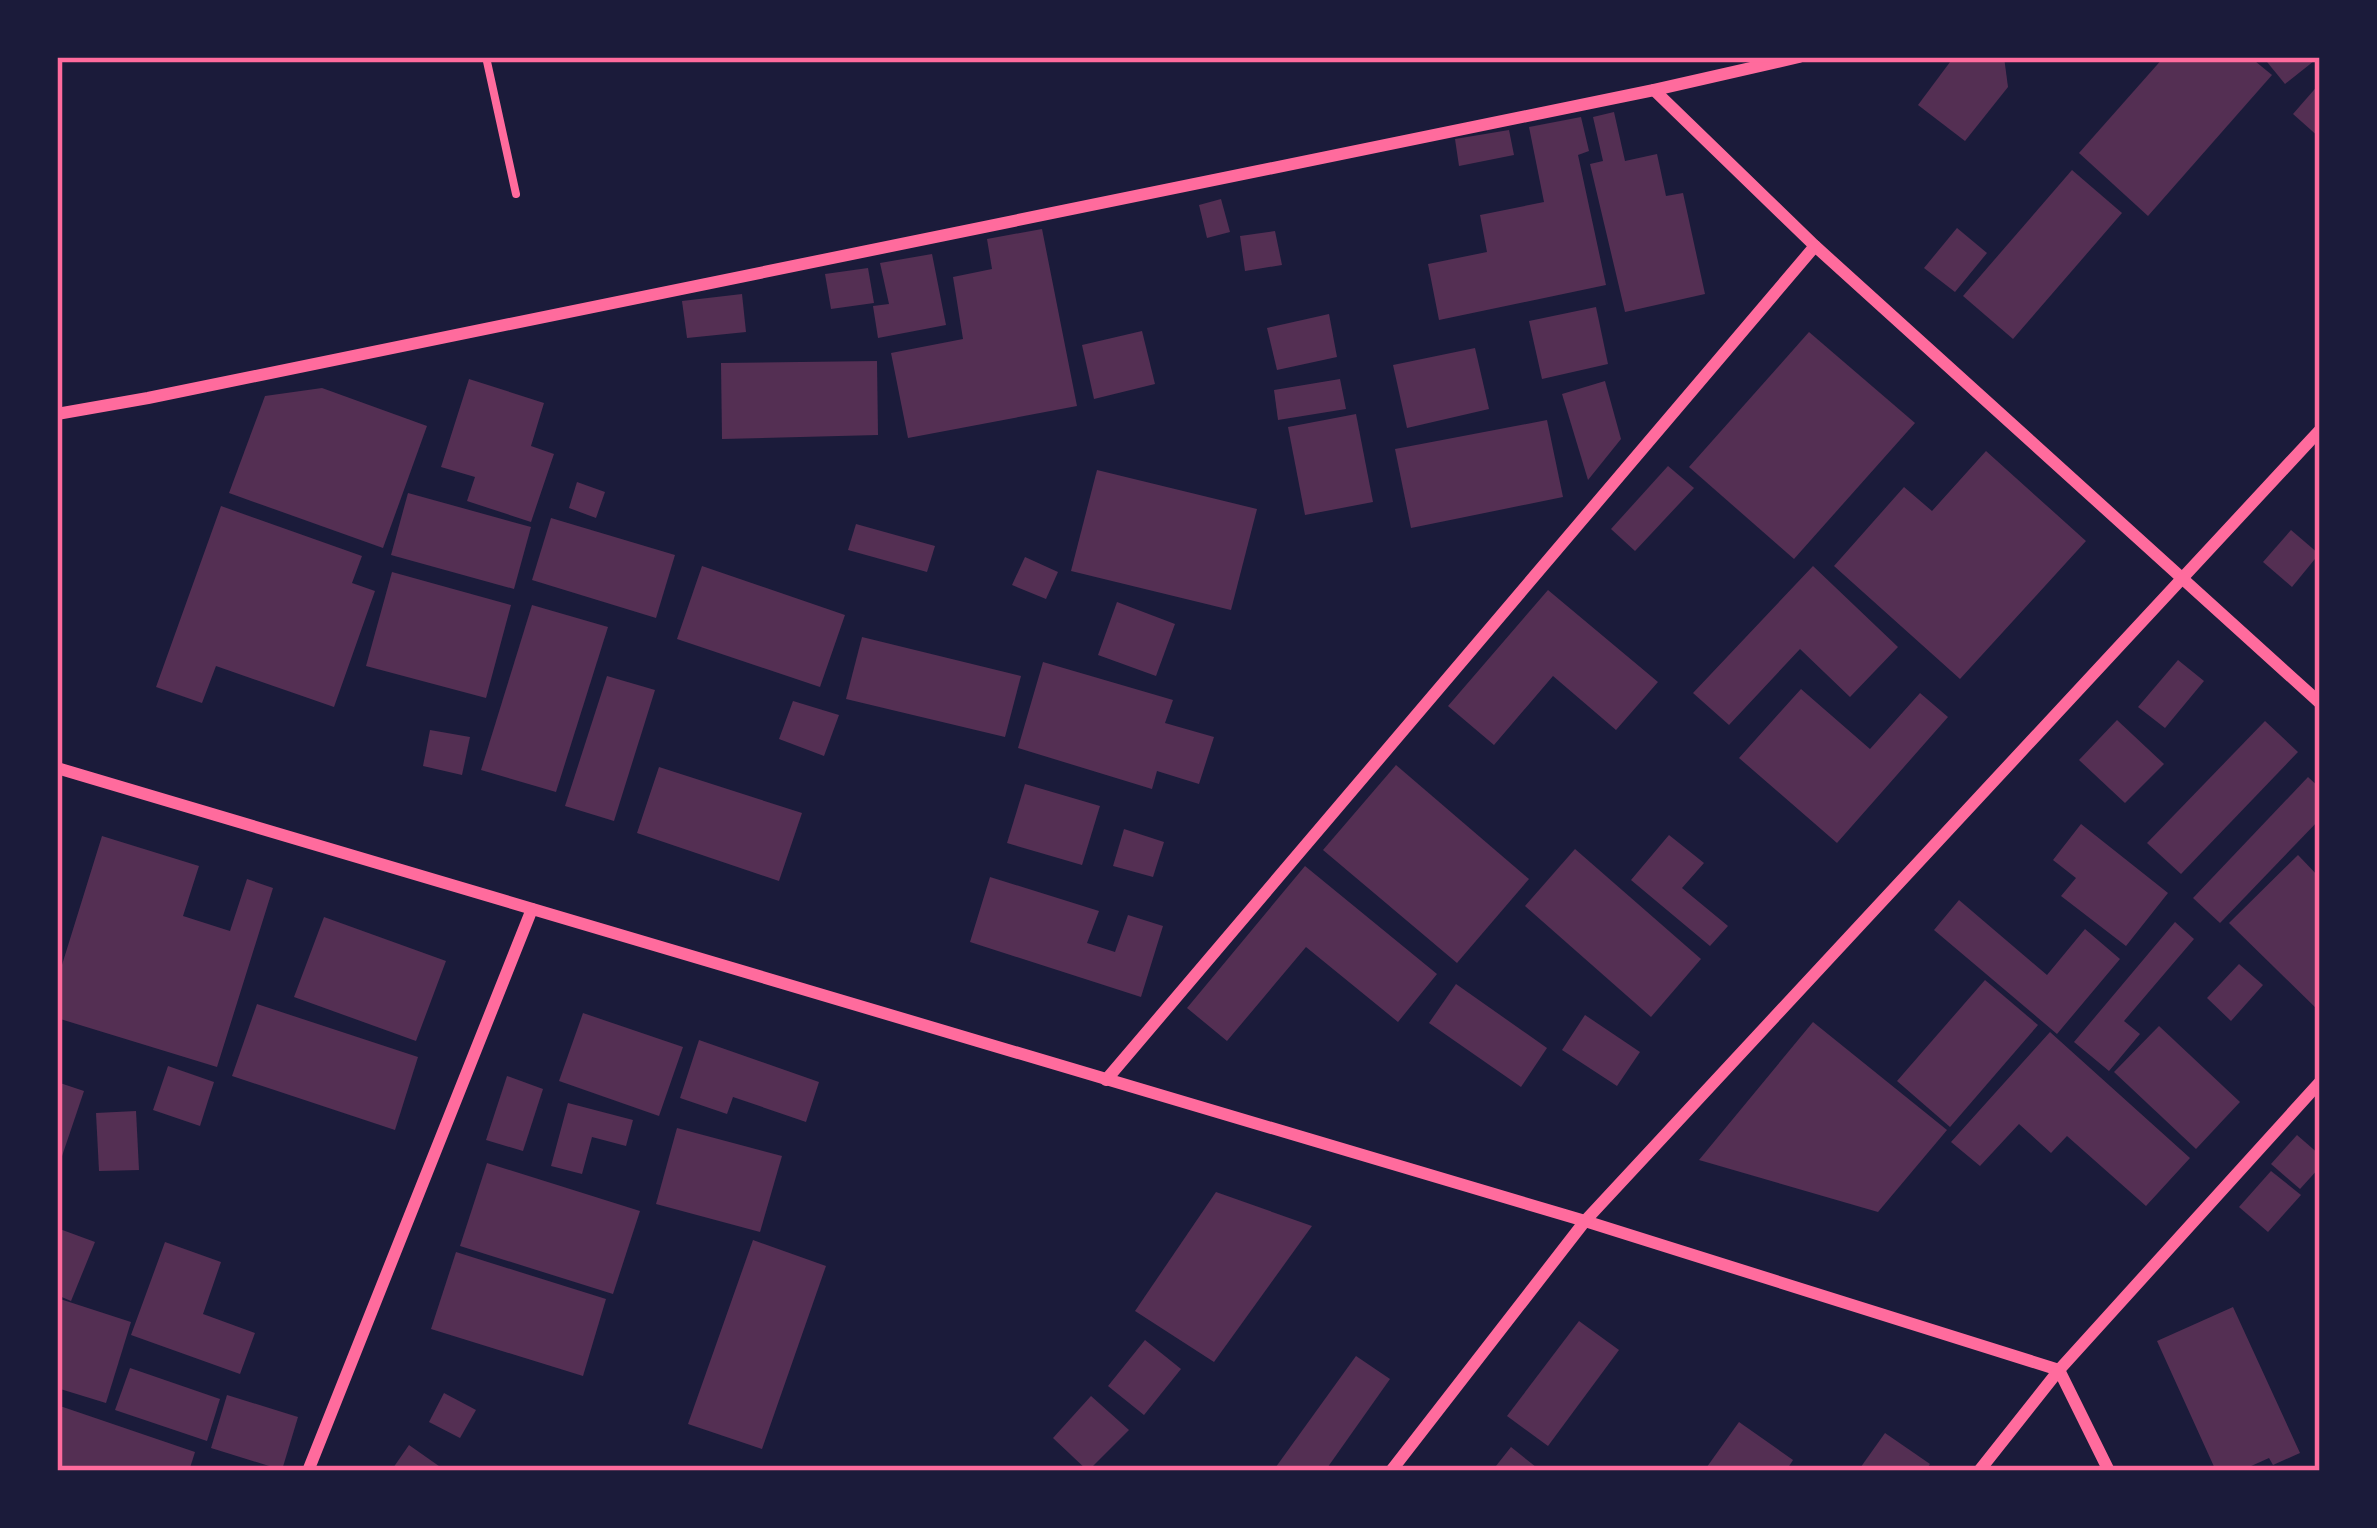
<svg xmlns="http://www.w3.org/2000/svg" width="2377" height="1528" font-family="Barlow,sans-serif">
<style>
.building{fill:#542f53}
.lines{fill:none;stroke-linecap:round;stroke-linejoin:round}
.path{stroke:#ff6b9d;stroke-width:8}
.minor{stroke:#ff6b9d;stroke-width:12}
.neatline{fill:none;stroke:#ff6b9d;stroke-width:4.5}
</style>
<rect width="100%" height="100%" fill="#1b1b3a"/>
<g class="building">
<path d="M2004 57 2008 87 1965 141 1918 105 1953 58Z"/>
<path d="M2164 57H2250L2272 75 2148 216 2079 153Z"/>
<path d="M2263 57H2319L2285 84Z"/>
<path d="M2320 83V138L2293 114Z"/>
<path d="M1614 112 1625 161 1657 154 1666 196 1683 193 1705 294 1625 312 1590 164 1603 161 1593 117Z"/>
<path d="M1581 117 1589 151 1578 155 1606 285 1439 320 1428 264 1487 252 1480 215 1544 202 1529 127Z"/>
<path d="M1509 130 1514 155 1459 166 1455 139Z"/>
<path d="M2072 170 2122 213 2013 339 1963 296Z"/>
<path d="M1221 199 1230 232 1207 238 1199 205Z"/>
<path d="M1957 228 1987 253 1955 292 1924 268Z"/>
<path d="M1042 229 1077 406 908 438 891 353 963 339 953 277 992 269 987 239Z"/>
<path d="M1275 231 1282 265 1245 271 1240 236Z"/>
<path d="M932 254 946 325 878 338 873 306 889 304 880 263Z"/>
<path d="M868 268 874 303 831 309 825 274Z"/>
<path d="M742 294 746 332 687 338 682 301Z"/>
<path d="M1596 307 1608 364 1542 379 1529 321Z"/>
<path d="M1329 314 1337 357 1277 370 1267 328Z"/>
<path d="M1142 331 1155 384 1094 399 1082 345Z"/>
<path d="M1809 332 1915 423 1794 559 1689 467Z"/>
<path d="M1475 348 1489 409 1407 428 1393 365Z"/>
<path d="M877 361 878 435 722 439 721 363Z"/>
<path d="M469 379 544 403 531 446 554 454 531 522 467 501 475 477 441 467Z"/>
<path d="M1340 379 1346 409 1278 420 1274 390Z"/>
<path d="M1605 381 1621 439 1588 480 1562 394Z"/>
<path d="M322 388 427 426 383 548 229 493 265 396Z"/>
<path d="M1356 414 1373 502 1305 515 1288 427Z"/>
<path d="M1547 420 1563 497 1411 528 1395 449Z"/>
<path d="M1986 451 2086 541 1960 679 1834 566 1904 487 1932 511Z"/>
<path d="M1668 466 1694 488 1635 551 1611 529Z"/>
<path d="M1097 470 1257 509 1231 610 1071 571Z"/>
<path d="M577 482 605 492 596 518 569 508Z"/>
<path d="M408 493 531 527 514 589 391 555Z"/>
<path d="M221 506 362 556 352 583 375 591 334 707 216 666 202 703 156 687Z"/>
<path d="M551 518 675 555 656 618 532 580Z"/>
<path d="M856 524 935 546 927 572 848 550Z"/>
<path d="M2291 530 2319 554 2292 587 2263 562Z"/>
<path d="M1025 557 1058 572 1046 599 1012 585Z"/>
<path d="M702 566 845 615 820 687 677 639Z"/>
<path d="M1813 566 1898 647 1850 697 1800 649 1729 725 1693 693Z"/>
<path d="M392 572 511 605 486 698 366 666Z"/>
<path d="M1548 590 1658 682 1616 730 1553 676 1494 745 1448 706Z"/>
<path d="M1117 602 1175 624 1156 676 1098 655Z"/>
<path d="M532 605 608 627 556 792 481 770Z"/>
<path d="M862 637 1021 676 1005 737 846 699Z"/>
<path d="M2178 660 2204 681 2165 728 2138 707Z"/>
<path d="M1043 662 1173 700 1165 723 1214 737 1199 784 1157 771 1152 789 1018 748Z"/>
<path d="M607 676 655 690 614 821 565 806Z"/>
<path d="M1801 689 1870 749 1920 693 1948 717 1837 843 1739 758Z"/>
<path d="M793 701 839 715 824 756 779 739Z"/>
<path d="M2117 720 2164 764 2125 803 2079 760Z"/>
<path d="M2265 721 2298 752 2181 874 2147 843Z"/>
<path d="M430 730 470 737 462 775 423 766Z"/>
<path d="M1396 765 1529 879 1457 963 1323 850Z"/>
<path d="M659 767 802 813 779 881 637 833Z"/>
<path d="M2308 777 2320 788V819L2220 923 2193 898Z"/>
<path d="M1025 784 1100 806 1082 865 1007 843Z"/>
<path d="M2081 824 2168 893 2126 946 2061 896 2076 878 2053 860Z"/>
<path d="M1124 829 1164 842 1153 877 1113 866Z"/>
<path d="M1669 835 1704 863 1682 888 1728 926 1710 946 1631 880Z"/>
<path d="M102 836 199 866 183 916 230 931 247 879 273 888 217 1067 57 1018V981Z"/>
<path d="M1575 849 1701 959 1651 1017 1525 906Z"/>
<path d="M2298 855 2320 878V1012L2229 923Z"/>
<path d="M1305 866 1437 974 1398 1022 1306 947 1227 1041 1187 1008Z"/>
<path d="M990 877 1099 911 1087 943 1115 952 1128 915 1163 926 1141 997 970 942Z"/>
<path d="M1959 900 2047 975 2085 929 2120 959 2057 1034 1934 930Z"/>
<path d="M324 917 446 961 416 1041 294 997Z"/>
<path d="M2175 922 2194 939 2124 1021 2140 1034 2109 1071 2074 1042Z"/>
<path d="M2239 964 2263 985 2231 1021 2207 998Z"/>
<path d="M1985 980 2038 1025 1950 1127 1897 1081Z"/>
<path d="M1456 984 1547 1048 1521 1087 1429 1023Z"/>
<path d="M257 1004 418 1057 395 1130 232 1076Z"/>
<path d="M583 1013 683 1047 659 1116 559 1081Z"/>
<path d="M1585 1015 1640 1052 1617 1086 1562 1050Z"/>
<path d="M1813 1022 1947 1130 1878 1212 1699 1160Z"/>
<path d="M2159 1026 2240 1102 2196 1149 2114 1072Z"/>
<path d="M2050 1032 2190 1158 2146 1206 2067 1136 2051 1153 2019 1124 1980 1166 1951 1142Z"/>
<path d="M699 1040 819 1082 806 1122 733 1097 727 1114 680 1098Z"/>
<path d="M168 1066 214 1082 200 1126 153 1110Z"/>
<path d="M507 1076 543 1089 523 1151 486 1140Z"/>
<path d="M57 1082 84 1091 58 1168H57Z"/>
<path d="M568 1103 633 1120 626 1146 592 1137 582 1174 551 1166Z"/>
<path d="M136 1111 139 1170 99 1171 96 1113Z"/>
<path d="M677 1128 782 1156 760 1232 656 1204Z"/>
<path d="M2297 1135 2320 1155V1167L2300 1189 2271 1164Z"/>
<path d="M487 1163 640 1211 613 1294 460 1246Z"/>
<path d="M2271 1171 2301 1195 2268 1232 2239 1207Z"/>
<path d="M1216 1192 1312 1226 1214 1362 1135 1311Z"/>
<path d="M57 1228 95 1242 71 1301 57 1295Z"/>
<path d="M753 1240 826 1266 762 1449 688 1424Z"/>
<path d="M165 1242 221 1262 203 1314 255 1333 240 1374 131 1335Z"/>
<path d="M456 1252 606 1299 583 1376 431 1329Z"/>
<path d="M57 1298 131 1322 106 1403 57 1388Z"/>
<path d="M2233 1307 2300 1453 2273 1465 2269 1458 2240 1471H2216L2157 1341Z"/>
<path d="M1579 1321 1619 1350 1548 1446 1507 1416Z"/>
<path d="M1145 1340 1181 1369 1144 1415 1108 1386Z"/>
<path d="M1356 1356 1390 1379 1325 1471H1273Z"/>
<path d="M130 1368 220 1399 207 1441 115 1410Z"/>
<path d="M444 1393 476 1410 460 1438 429 1422Z"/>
<path d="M227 1395 298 1417 282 1470 211 1448Z"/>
<path d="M1091 1396 1129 1430 1088 1471 1053 1438Z"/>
<path d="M57 1405 195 1452 189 1471H57Z"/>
<path d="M1739 1422 1793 1460 1786 1471H1704Z"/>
<path d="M1885 1433 1930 1464 1925 1471H1858Z"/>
<path d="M409 1445 446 1471H391Z"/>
<path d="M1511 1447 1541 1471H1492Z"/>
</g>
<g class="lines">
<path class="path" d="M486 57 516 194"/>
<g class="minor">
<path d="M1654 90 1815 246 2320 703"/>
<path d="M57 414 148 398 1654 90 1799 57"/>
<path d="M57 768 1585 1221 2059 1370 2109 1471"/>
<path d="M1106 1080 1815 246"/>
<path d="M308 1471 532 909"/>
<path d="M1391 1471 1585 1221 2320 430"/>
<path d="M1979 1471 2059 1370 2320 1082"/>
</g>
</g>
<rect width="2377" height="1528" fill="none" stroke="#1b1b3a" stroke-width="120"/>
<rect x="60" y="60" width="2257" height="1408" class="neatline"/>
</svg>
